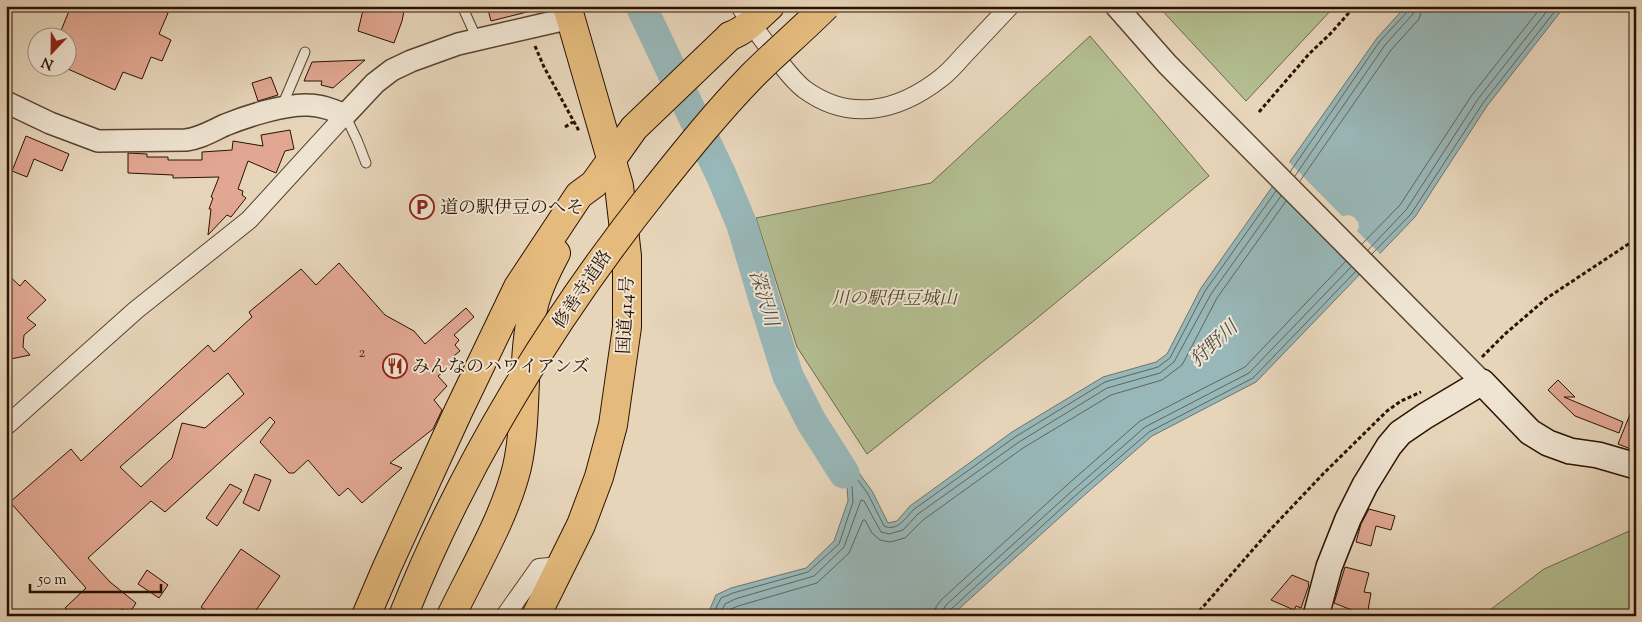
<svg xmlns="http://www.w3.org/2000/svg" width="1642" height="622" font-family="'Sorts Mill Goudy','Noto Serif JP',serif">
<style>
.green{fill:#b3be91;stroke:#6e6848}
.water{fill:#98b7b8;stroke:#6c756e}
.pier{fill:#e7d5ba}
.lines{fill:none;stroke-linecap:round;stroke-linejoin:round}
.shore{stroke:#61645c;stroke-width:1}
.river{stroke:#98b7b8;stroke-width:31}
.building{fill:#e1a792;stroke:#2a1200;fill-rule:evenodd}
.service-casing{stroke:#59432e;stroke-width:11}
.minor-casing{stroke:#59432e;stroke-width:20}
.tertiary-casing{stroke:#59432e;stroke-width:24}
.secondary-casing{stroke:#2a1200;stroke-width:28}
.trunk-casing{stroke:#2a1200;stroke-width:30}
.motorway-casing{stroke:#2a1200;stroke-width:30}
.path{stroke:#2a1200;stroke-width:3;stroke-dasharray:4 2.5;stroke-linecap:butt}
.service{stroke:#efe4d2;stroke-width:9}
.minor{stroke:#efe4d2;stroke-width:18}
.tertiary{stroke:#efe4d2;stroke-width:21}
.secondary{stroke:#efe4d2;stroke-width:25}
.trunk{stroke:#e4ba7d;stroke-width:28}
.motorway{stroke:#e4ba7d;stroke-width:28}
.motorway-bridge-casing{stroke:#2a1200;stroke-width:30;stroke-linecap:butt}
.motorway-bridge{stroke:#e4ba7d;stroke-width:28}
.labels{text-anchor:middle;stroke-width:4;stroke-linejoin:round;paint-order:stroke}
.number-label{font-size:15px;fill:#583724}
.poi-label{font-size:18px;fill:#2a1200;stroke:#efe4d2;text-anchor:start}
.street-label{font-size:18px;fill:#2a1200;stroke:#efe4d2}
.park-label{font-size:18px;font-style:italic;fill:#53462c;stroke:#efe4d2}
.water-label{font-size:19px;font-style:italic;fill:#504c40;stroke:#efe4d2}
</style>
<rect width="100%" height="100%" fill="#e7d5ba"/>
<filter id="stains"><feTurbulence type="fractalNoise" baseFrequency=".004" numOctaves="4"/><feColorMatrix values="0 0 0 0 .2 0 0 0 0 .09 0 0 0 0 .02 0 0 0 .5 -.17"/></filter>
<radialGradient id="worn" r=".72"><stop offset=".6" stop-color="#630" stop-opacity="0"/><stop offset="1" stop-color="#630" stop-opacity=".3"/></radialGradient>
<g class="green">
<path d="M1158 6H1335L1246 101Z"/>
<path d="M1090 36 1209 176 1036 319 867 454 797 347 756 218 931 183Z"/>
<path d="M1636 528V616H1482L1544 569Z"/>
</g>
<path class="water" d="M1406 6H1565L1487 106 1415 217 1256 382 1152 436 1080 499 951 616H707L716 595 731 588 806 568 834 541 848 501 847 486 816 444 827 429 872 491 888 523 897 521 910 506 1012 432 1103 377 1156 362 1167 354 1201 288 1377 38Z"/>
<path class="pier" d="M1288 161 1342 216 1349 215 1354 217 1358 222 1359 227 1357 231 1381 255 1361 276 1271 185Z"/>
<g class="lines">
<g class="shore">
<path d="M1290 172 1380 41 1408 11 1409 6"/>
<path d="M1295 176 1385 45 1413 14 1415 6"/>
<path d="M1300 181 1391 50 1419 19 1423 6"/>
<path d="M1362 244 1400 205 1472 95 1542 6"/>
<path d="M1368 250 1406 210 1478 99 1551 6"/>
<path d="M1372 254 1411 214 1483 103 1559 6"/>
<path d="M712 616 721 598 733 593 808 572 839 544 853 502 852 486 823 445 826 439 829 440 868 494 884 526C897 532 906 518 913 510L1015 437 1105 382 1158 367 1170 358 1205 291 1276 191"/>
<path d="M719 616 725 604 735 599 814 576 844 547 861 500 864 501 881 532 889 534 903 530 918 514 1019 442 1107 388 1160 373 1174 362 1211 294 1281 196"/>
<path d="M727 616 731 609 738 606 817 583 849 553 863 520H865L872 533 880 540 890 542 905 538 923 520 1023 448 1111 395 1162 380 1182 365 1217 298 1286 201"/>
<path d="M934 616 936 607 941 600 1067 485 1140 421 1245 367 1346 261"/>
<path d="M942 616 943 610 946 605 1072 491 1145 427 1249 373 1351 267"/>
<path d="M948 616 950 610 1076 495 1149 432 1253 378 1356 271"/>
</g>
<path class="river" d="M641 6 722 177 742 225 766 306 788 376 811 421 844 473"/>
</g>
<g class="building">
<path d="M71 6H152L168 13 159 34 171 40 162 61 151 57 142 79 123 72 115 90 68 69V38H58Z"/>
<path d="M364 6H405L402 21 394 43 358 31Z"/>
<path d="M487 6H530L531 11 491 21Z"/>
<path d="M365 60 333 88 321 85 322 81H304L312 62Z"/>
<path d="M271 77 278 95 258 101 252 83Z"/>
<path d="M290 130 294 149 285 151 276 173 248 161 238 189 243 191 242 195 246 198 231 217 227 215 208 235 211 209H209L213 198 211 197 219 177 173 178V175L128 173V153L147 154V157H168V160H202V152L232 150 233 141 263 146 261 135Z"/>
<path d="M26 136 69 154 62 171 34 159 27 177 12 171Z"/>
<path d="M339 263 385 315 414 331 425 344 466 308 474 317 454 335 459 340 455 345 460 351 450 359 453 364 438 376 447 386 434 400 442 410 433 429 390 463 402 468 362 503 348 488 339 496 308 460 294 473H289L260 442 275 422 270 417 165 512 151 501 88 558 110 582 136 603 129 614 122 609 115 616H72L65 608 86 588 10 502 71 449 81 461 208 345 214 352 252 317 249 312 301 269 316 285ZM228 373 244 394 205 428 182 423 172 458 141 487 120 467Z"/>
<path d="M6 273 20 286 25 280 46 300 27 318 36 325 24 335 23 347 30 355 6 360Z"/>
<path d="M1558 380 1575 397H1564L1623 422 1619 433 1575 416 1548 390Z"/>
<path d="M1635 402H1636V451L1618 444Z"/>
<path d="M255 474 271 480 259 511 243 503Z"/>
<path d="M230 484 242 490 217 526 206 518Z"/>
<path d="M1369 509 1395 516 1391 530 1376 526 1371 546 1356 542 1361 524Z"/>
<path d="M241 549 280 576 252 616H214L201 607Z"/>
<path d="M1345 567 1369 573 1364 592 1371 593 1367 616 1334 603Z"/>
<path d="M147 570 168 585 159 598 138 584Z"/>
<path d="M1292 575 1309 582 1308 584 1309 585 1301 608 1296 606 1294 610 1271 600Z"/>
</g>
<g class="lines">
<defs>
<g id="service">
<path d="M462 6 477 39"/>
<path d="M282 106 305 52"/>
<path d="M345 115 357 140 366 163"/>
</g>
<g id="minor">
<path d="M740 6 745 14"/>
<path d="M751 24C766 42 786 75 804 89 850 123 899 111 941 78 949 72 956 64 963 56 978 40 994 23 1010 6"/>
<path d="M6 426 136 310 249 220 345 115"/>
<path d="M505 616 539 568 560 566"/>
</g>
<g id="tertiary">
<path d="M1116 6 1167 64 1482 382"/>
<path d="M6 102 50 123 98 141 186 140C201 138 212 131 225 125 247 116 285 104 308 105 321 105 333 110 345 115L375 83 392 70 411 61 458 44 571 18"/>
</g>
<path id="secondary" d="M1316 616 1329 567 1348 519 1365 485 1389 446 1400 433 1425 416 1482 382 1530 432 1548 443 1570 451 1598 455 1636 466"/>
<g id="trunk">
<path d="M612 159 634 128 730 36"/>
<path d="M536 616 581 525 599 477 613 425 627 327V256L619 186 567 6"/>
</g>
<g id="motorway">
<path d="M730 36C746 30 757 18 770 6"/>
<path d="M366 616 387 567 458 412 518 287 579 195 594 184 612 159"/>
<path d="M451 616C473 570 505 517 517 467 529 413 520 355 535 301 540 284 548 268 556 253"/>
</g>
</defs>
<use href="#service" class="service-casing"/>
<use href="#minor" class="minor-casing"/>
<use href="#tertiary" class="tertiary-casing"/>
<use href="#secondary" class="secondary-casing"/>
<use href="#trunk" class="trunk-casing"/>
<use href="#motorway" class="motorway-casing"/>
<g class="path">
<path d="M535 46 544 67 579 131"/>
<path d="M1259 112 1309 54 1331 33 1355 6"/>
<path d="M565 127 573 122"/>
<path d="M1482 357 1505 334 1547 298 1636 239"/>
<path d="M1195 616 1270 530 1324 473 1387 411 1401 401 1421 392"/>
</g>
<use href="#service" class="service"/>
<use href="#minor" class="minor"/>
<use href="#tertiary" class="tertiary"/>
<use href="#secondary" class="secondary"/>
<use href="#trunk" class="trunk"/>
<use href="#motorway" class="motorway"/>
<defs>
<path id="motorway-bridge" d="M403 616C463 465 553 318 654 191 685 152 717 112 752 76 776 52 802 30 826 6"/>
</defs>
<use href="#motorway-bridge" class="motorway-bridge-casing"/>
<use href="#motorway-bridge" class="motorway-bridge"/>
</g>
<defs>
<symbol id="parking-ring" viewBox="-11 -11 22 22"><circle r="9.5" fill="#efe4d2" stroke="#8f2418" stroke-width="1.5"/><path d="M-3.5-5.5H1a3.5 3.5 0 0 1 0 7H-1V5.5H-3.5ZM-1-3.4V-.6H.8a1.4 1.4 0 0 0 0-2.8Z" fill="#8f2418"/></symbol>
<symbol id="restaurant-ring" viewBox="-11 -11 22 22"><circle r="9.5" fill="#efe4d2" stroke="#8f2418" stroke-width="1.5"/><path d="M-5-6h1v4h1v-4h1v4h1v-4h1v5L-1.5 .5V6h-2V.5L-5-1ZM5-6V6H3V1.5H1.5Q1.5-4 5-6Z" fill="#8f2418"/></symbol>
</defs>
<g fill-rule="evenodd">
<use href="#parking-ring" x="408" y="193" width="28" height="28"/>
<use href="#restaurant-ring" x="381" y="352" width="28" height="28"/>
</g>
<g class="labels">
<g class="number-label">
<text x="362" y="357">2</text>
</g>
<g class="poi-label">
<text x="440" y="213">道の駅伊豆のへそ</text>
<text x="412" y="372">みんなのハワイアンズ</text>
</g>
<g class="street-label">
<text transform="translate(582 289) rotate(-56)" y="6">修善寺道路</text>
<text transform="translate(625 315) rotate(-87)" y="6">国道414号</text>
</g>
<g class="park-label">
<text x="894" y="304">川の駅伊豆城山</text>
</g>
<g class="water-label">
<text transform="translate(765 298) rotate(73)" y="7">深沢川</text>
<text transform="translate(1213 343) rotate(-43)" y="7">狩野川</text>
</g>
</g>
<rect width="1642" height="622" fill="none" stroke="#e7d5ba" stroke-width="25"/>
<rect x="8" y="8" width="1627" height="607" fill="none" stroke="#2a1200" stroke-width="2.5"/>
<rect x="12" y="12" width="1617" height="597" fill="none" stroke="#2a1200"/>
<g transform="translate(52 52) rotate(202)"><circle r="24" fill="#efe4d2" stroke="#a0907e"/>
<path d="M0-4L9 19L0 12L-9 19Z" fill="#8f2418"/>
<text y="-8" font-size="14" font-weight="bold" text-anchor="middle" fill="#2a1200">N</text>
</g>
<path d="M30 584v8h131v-8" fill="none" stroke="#2a1200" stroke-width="2.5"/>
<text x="38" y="584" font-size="15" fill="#2a1200" stroke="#efe4d2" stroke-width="4" paint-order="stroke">50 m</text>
<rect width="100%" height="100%" filter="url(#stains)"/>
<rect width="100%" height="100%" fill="url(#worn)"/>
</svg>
